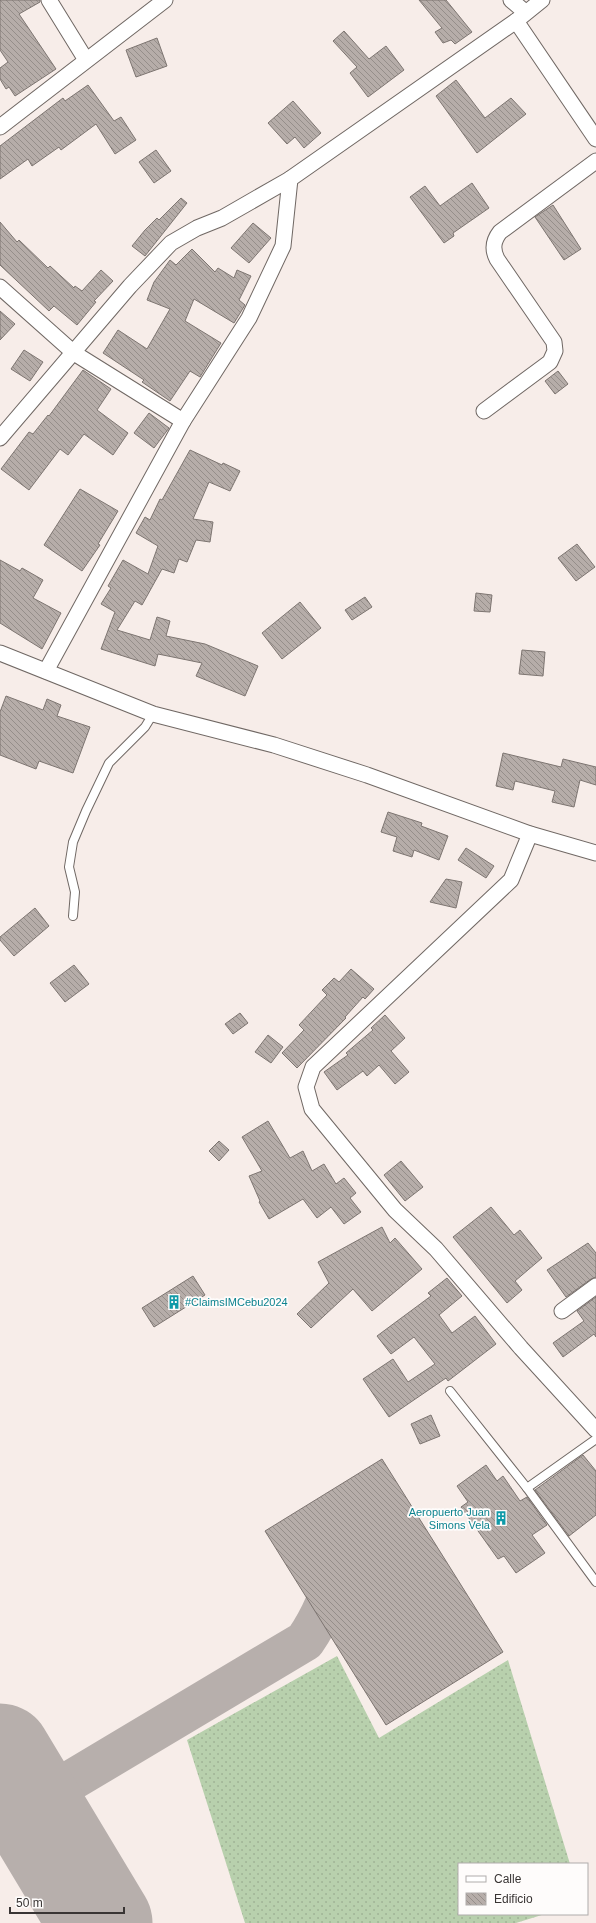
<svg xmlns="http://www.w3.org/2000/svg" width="596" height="1923" font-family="Arial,sans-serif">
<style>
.grass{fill:url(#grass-dots)}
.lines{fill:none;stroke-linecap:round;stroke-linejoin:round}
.taxiway{stroke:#b7afac;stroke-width:41}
.runway{stroke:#b7afac;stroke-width:103}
.building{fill:url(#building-back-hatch);stroke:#7d7571}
.service-casing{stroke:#706864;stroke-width:10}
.minor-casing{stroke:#706864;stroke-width:17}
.service{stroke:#fff;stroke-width:8}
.minor{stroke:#fff;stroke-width:15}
.labels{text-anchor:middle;stroke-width:3.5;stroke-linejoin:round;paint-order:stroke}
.culture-label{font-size:11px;fill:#0d838f;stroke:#fefcfb;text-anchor:start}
</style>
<defs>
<pattern id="grass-dots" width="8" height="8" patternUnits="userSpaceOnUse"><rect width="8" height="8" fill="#b8d0ad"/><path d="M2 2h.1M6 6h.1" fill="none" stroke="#9fb395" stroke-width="1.8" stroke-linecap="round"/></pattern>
<pattern id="building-back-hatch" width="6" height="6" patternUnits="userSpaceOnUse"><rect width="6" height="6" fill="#b6ada9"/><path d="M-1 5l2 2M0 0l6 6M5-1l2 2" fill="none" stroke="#958e8a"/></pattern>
</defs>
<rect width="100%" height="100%" fill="#f7ede9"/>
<path class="grass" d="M337 1656 379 1738 508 1660 570 1864H459V1914H545L516 1923H245L187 1740Z"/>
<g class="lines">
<path class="taxiway" d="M21 1790 43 1792 62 1786 305 1641C322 1616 330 1595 338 1566"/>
<path class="runway" d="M0 1755 101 1923"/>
</g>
<g class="building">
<path d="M0 0H40V2L19 14 56 69 15 96 9 87 6 89 0 79V68L8 62 0 50Z"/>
<path d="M419 0H446L472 32 455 44 451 40 443 43 435 32 442 28Z"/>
<path d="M344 31 369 59 386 46 404 70 368 97 350 73 357 67 333 41Z"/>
<path d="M157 38 167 66 136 77 126 50Z"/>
<path d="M456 80 485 118 511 98 526 114 477 153 436 96Z"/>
<path d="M88 85 114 121 121 117 136 140 115 154 96 124 61 150 59 147 32 166 28 159 0 179V146L63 98 65 101Z"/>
<path d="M293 101 321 133 304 148 295 137 287 144 268 123Z"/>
<path d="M156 150 171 171 154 183 139 162Z"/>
<path d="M472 183 489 208 453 233 454 236 444 243 410 197 425 186 440 206Z"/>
<path d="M181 198 187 203 145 256 132 246 145 230 157 218 159 220Z"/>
<path d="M553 205 581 249 564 260 535 217Z"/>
<path d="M0 222 17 242 19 240 48 268 50 266 74 288 75 286 82 291 101 270 113 281 94 301 96 302 77 325 54 306 49 311 0 265Z"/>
<path d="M253 223 271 238 249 263 231 248Z"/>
<path d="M192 249 215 272 218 268 234 278 237 270 251 276 239 300 245 305 234 323 194 299 185 321 221 343 200 377 190 371 170 401 142 382 144 380 103 353 118 330 147 349 170 309 147 300 154 282 170 260 176 265Z"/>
<path d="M0 311 15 324 0 340Z"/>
<path d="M24 350 43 362 30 381 11 369Z"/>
<path d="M83 370 111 389 97 410 128 433 113 455 84 434 68 455 60 449 29 490 1 469 29 432 33 434 48 415 49 416Z"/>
<path d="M558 371 568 384 555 394 545 381Z"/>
<path d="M149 413 169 428 154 448 134 433Z"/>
<path d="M190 450 222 465 223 463 240 471 230 491 209 482 193 519 213 522 210 542 196 540 187 562 179 559 174 573 162 569 142 605 135 601 117 630 150 640 157 617 170 621 166 636 205 644 258 666 245 696 196 676 202 663 158 654 155 666 101 649 115 612 101 604 111 588 108 586 123 560 148 574 158 546 136 533 145 517 150 520 160 499 162 500Z"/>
<path d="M80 489 118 511 98 544 100 545 82 571 44 545Z"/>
<path d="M577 544 595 567 576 581 558 558Z"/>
<path d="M0 560 20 571 22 568 43 580 33 598 61 613 42 649 0 623Z"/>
<path d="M476 593 492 595 490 612 474 611Z"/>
<path d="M365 597 372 607 352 620 345 610Z"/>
<path d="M300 602 321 628 282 659 262 633Z"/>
<path d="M522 650 545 652 543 676 519 674Z"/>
<path d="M6 696 43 710 47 699 61 705 57 716 90 727 73 773 39 761 36 769 0 755V712Z"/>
<path d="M503 753 561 767 563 759 596 767V785L580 780 574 807 552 802 555 791 515 781 513 790 496 786Z"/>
<path d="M388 812 422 823 421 826 448 836 439 860 414 850 412 857 393 851 397 837 381 832Z"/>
<path d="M466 848 494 866 486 878 458 860Z"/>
<path d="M446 879 462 882 456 908 430 902Z"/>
<path d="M35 908 49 926 14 956 0 940V937Z"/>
<path d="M74 965 89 984 65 1002 50 983Z"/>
<path d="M351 969 374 989 365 999 363 997 345 1017 346 1018 297 1068 282 1053 304 1030 299 1025 327 995 322 990 334 978 339 982Z"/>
<path d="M240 1013 248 1023 233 1034 225 1024Z"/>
<path d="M385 1015 405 1038 391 1051 409 1072 395 1084 379 1065 367 1076 363 1071 337 1090 324 1072 348 1055 346 1053 373 1030 371 1028Z"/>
<path d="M268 1035 283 1047 271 1063 255 1052Z"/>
<path d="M268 1121 290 1158 303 1151 312 1171 324 1164 336 1184 344 1178 356 1193 350 1198 361 1212 344 1224 331 1207 317 1218 303 1199 269 1219 259 1202 260 1201 249 1176 262 1171 242 1137Z"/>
<path d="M219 1141 229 1150 219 1161 209 1151Z"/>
<path d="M401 1161 423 1187 405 1201 384 1175Z"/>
<path d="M491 1207 514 1235 520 1230 542 1258 515 1281 522 1290 507 1303 453 1237Z"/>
<path d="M382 1227 390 1243 395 1238 422 1269 372 1311 353 1289 311 1328 297 1314 329 1283 318 1262Z"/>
<path d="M588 1243 596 1253V1277L591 1279 566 1297 547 1270Z"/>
<path d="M193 1276 205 1295 154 1327 142 1308Z"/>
<path d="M447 1278 462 1296 439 1315 452 1333 475 1316 496 1344 448 1381 446 1378 389 1417 363 1379 393 1359 408 1382 435 1364 414 1337 391 1354 377 1336 431 1296 428 1293Z"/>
<path d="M596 1297V1337L594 1334 563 1357 553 1343 584 1321 577 1311Z"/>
<path d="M431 1415 440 1436 420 1444 411 1424Z"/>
<path d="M583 1455 596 1471V1515L569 1536 535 1490Z"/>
<path d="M382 1459 503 1652 386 1725 265 1531Z"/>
<path d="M486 1465 497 1481 503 1476 520 1501 527 1497 547 1525 532 1535 545 1553 516 1573 504 1556 498 1559 461 1507 468 1502 457 1486Z"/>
</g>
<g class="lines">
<defs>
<g id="service">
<path d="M73 916 75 892 69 867 73 842 86 811 109 763 145 727 153 714"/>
<path d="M450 1391 527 1488 596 1439"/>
<path d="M527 1488 596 1582"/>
</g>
<g id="minor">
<path d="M49 0 86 60"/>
<path d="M511 0 525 12"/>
<path d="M516 21 596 139"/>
<path d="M0 127 165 0"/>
<path d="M0 287 74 353 183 421"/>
<path d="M484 411 550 362 555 351 554 342 497 259C492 249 493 241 500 232L596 161"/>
<path d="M0 438 130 286 171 243 197 228 222 218 290 179"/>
<path d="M0 653 153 714 274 745 367 775 530 834 596 853"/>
<path d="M46 671 183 421 249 318 283 246 290 179 516 21 542 0"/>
<path d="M530 834 511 880 313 1067 306 1087 312 1109 395 1210 436 1249 521 1348 596 1430"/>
<path d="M562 1311 596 1286"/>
</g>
</defs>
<use href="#service" class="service-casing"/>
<use href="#minor" class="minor-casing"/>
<use href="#service" class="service"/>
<use href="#minor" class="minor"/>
</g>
<defs>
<symbol id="building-bare" viewBox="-9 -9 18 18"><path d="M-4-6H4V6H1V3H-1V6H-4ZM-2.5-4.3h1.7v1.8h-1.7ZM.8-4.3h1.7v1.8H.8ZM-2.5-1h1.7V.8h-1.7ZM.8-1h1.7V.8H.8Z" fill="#0f9aa8" stroke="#fefcfb" stroke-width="2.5" paint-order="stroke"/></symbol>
</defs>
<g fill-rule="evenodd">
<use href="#building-bare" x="164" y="1292" width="20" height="20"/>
<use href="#building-bare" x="491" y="1508" width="20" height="20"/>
</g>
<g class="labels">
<g class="culture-label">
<text x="185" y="1306">#ClaimsIMCebu2024</text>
<text x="490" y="1516" text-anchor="end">Aeropuerto Juan<tspan x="490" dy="13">Simons Vela</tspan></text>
</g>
</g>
<rect x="458" y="1863" width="130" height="52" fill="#fefcfb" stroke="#afacab"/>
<rect x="466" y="1876" width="20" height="6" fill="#ffffff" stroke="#afacab"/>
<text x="494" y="1883" font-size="12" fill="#393534">Calle</text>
<rect x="466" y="1893" width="20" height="12" fill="url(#building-back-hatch)" stroke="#afacab"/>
<text x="494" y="1903" font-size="12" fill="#393534">Edificio</text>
<path d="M10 1907v6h114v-6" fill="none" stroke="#393534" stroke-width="2"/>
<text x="16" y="1907" font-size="12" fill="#393534" stroke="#fefcfb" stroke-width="3" paint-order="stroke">50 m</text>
</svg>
